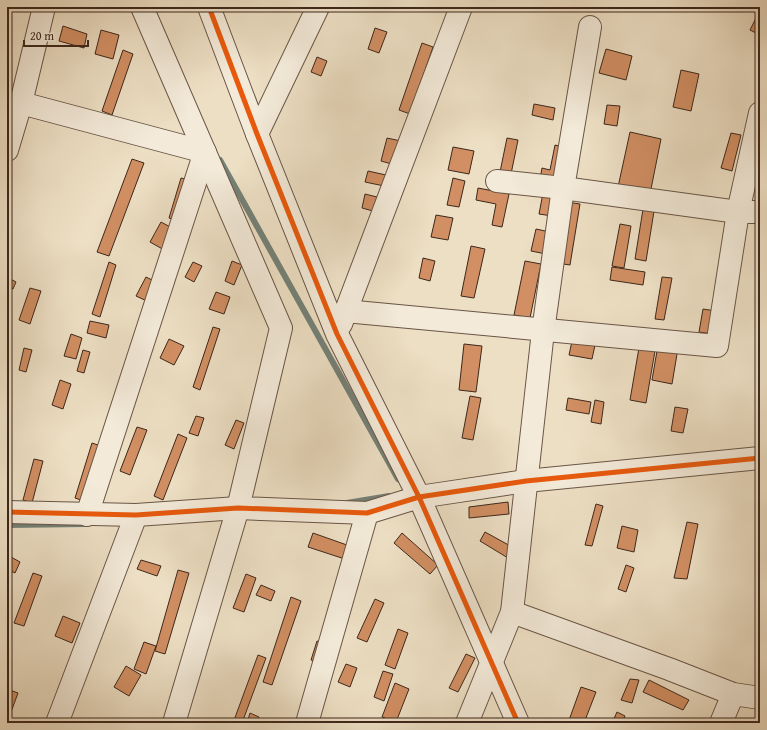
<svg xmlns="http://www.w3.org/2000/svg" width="767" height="730" font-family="'Gentium Book Plus',serif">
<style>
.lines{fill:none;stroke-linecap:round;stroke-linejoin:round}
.stream{stroke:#748177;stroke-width:6}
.building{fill:#d18f63;stroke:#3d271c}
.minor-casing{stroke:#695546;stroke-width:24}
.minor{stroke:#f3ead9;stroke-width:22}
.cycleway-casing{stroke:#f3ead9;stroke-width:8}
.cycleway{stroke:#e8590c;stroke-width:5}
</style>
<rect width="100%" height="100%" fill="#eddfc4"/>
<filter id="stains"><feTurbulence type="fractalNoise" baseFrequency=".005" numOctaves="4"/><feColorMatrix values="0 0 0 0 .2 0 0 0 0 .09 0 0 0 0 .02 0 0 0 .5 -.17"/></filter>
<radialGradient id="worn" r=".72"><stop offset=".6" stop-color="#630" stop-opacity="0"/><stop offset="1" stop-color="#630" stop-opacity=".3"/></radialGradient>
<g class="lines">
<g class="stream">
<path d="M220 160 398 479"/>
<path d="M347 503 389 496"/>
<path d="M7 525 85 524"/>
</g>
</g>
<g class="building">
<path d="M760 10V35L750 30Z"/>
<path d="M63 26 87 34 84 48 59 41Z"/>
<path d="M375 28 387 32 379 53 368 49Z"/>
<path d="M101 30 119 35 113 59 95 54Z"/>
<path d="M422 43 433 47 410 114 399 110Z"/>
<path d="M606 49 632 56 626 80 599 73Z"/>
<path d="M123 50 133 54 112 115 102 111Z"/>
<path d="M317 57 327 61 321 76 311 72Z"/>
<path d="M681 70 699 74 691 111 673 107Z"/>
<path d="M534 104 555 108 553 120 532 115Z"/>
<path d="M607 105 620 106 617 126 604 124Z"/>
<path d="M630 132 661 139 650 194 618 187Z"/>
<path d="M731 133 741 135 732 171 721 168Z"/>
<path d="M387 138 401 141 395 165 381 161Z"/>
<path d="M507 138 518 140 511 174 500 172Z"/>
<path d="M555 145 567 148 560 183 540 179 542 168 550 170Z"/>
<path d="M453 147 474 151 469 174 448 170Z"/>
<path d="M132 159 144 163 109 256 97 252Z"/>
<path d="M368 171 386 175 384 186 365 182Z"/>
<path d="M181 178 189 180 178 221 169 218Z"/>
<path d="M453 178 465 181 459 207 447 205Z"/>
<path d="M478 188 509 194 502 227 492 225 496 204 476 200Z"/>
<path d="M543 193 556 196 552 216 539 214Z"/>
<path d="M365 194 377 197 373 211 362 208Z"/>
<path d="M567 202 580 204 570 265 557 263Z"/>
<path d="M644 203 655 205 646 261 635 259Z"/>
<path d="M436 215 453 218 448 240 431 237Z"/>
<path d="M161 222 176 230 166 251 150 242Z"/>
<path d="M620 224 631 226 624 268 612 266Z"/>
<path d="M536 229 550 232 546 254 531 251Z"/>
<path d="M471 246 485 249 474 298 461 296Z"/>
<path d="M423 258 435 261 430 281 419 278Z"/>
<path d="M232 261 242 265 234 285 225 281Z"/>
<path d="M525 261 541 264 530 318 514 315Z"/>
<path d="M109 262 116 265 100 317 92 314Z"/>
<path d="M193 262 202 266 194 282 185 277Z"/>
<path d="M612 267 645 272 643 285 610 280Z"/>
<path d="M7 277 16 282 13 289 7 286Z"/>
<path d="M146 277 158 283 149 302 136 296Z"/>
<path d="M662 277 672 278 664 320 655 319Z"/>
<path d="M30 288 41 291 30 324 19 320Z"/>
<path d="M216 292 230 297 224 314 209 309Z"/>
<path d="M703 309 716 311 712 334 699 332Z"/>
<path d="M90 321 109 325 106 338 87 333Z"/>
<path d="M213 327 220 329 200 390 193 387Z"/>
<path d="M71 334 82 338 76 359 64 356Z"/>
<path d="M169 339 184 346 174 365 160 358Z"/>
<path d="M572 341 595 345 592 359 569 355Z"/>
<path d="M640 342 656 345 646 403 630 400Z"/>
<path d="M464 344 482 346 476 392 459 390Z"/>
<path d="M658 345 678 348 672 384 652 380Z"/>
<path d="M24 348 32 350 26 372 19 370Z"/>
<path d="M83 350 90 352 84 373 77 371Z"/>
<path d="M60 380 71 384 63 409 52 405Z"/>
<path d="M470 396 481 398 473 440 462 438Z"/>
<path d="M568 398 591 402 589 414 566 410Z"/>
<path d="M595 400 604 402 601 424 591 422Z"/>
<path d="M675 407 688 409 683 433 671 431Z"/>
<path d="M196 416 204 418 198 436 189 433Z"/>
<path d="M236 420 244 423 234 449 225 445Z"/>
<path d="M137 427 147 430 130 475 120 471Z"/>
<path d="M178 434 187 438 163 500 154 496Z"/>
<path d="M92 443 101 446 84 501 75 498Z"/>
<path d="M34 459 43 461 32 503 23 500Z"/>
<path d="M508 502 509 514 469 518V507Z"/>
<path d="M596 504 603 506 592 546 585 545Z"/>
<path d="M687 522 698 524 687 579 674 578Z"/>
<path d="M622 526 638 530 634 552 617 548Z"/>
<path d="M485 532 514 548 508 558 480 541Z"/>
<path d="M313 533 361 550 357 563 308 547Z"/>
<path d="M402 533 438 565 430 574 394 543Z"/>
<path d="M11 557 20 562 15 573 7 569V565Z"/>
<path d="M141 560 161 566 157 576 137 569Z"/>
<path d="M626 565 634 568 626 592 618 589Z"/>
<path d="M178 570 189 573 165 654 155 651Z"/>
<path d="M33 573 42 576 24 626 14 623Z"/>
<path d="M246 574 256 578 244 612 233 608Z"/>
<path d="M261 585 275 591 271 601 256 595Z"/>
<path d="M291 597 301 601 272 685 263 682Z"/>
<path d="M375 599 384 603 367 642 357 638Z"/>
<path d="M63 616 80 623 72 643 55 636Z"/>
<path d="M398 629 408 633 395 669 385 665Z"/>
<path d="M317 641 327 644 321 663 311 660Z"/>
<path d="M144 642 156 646 146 674 134 669Z"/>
<path d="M466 654 475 658 458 692 449 688Z"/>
<path d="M258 655 266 658 242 723H233Z"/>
<path d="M346 664 357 668 350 687 338 682Z"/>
<path d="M126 666 141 675 129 696 114 687Z"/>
<path d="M383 671 393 674 384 701 374 697Z"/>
<path d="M630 679 639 680 632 703 621 700Z"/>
<path d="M649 680 689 700 683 710 643 692Z"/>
<path d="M395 683 409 689 396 722 382 717Z"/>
<path d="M581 687 596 692 584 723H568Z"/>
<path d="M7 689 18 693 7 723Z"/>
<path d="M617 712 625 716 622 723H612Z"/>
<path d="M250 713 259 717 256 723H247Z"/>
<path d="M742 719 750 723H740Z"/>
</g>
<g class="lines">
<defs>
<g id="minor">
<path d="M142 7 281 328 238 508 174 723"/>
<path d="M209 7 257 134 337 334 419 497 518 723"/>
<path d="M21 103 205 152 87 515"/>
<path d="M257 134 318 7"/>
<path d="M7 150 21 103 44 7"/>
<path d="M497 181 563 188 738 212H760"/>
<path d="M345 311 717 346 738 212 760 113"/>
<path d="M341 324 461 7"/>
<path d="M7 512 136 515 238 508 367 513 419 497 526 481 760 458"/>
<path d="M512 612 669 669 733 694 760 698"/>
<path d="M57 723 136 515"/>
<path d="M307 723 367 513"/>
<path d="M467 723 512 612 543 331 563 188 590 27"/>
<path d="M721 723 733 694"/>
</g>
</defs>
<use href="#minor" class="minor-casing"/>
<use href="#minor" class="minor"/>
<defs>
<g id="cycleway">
<path d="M209 7 257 134 337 334 419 497 518 723"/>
<path d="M7 512 136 515 238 508 367 513 419 497 526 481 760 458"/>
</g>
</defs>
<use href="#cycleway" class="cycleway-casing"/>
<use href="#cycleway" class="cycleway"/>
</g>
<rect width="767" height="730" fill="none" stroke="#eddfc4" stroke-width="24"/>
<rect x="8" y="8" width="751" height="714" fill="none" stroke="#3d271c" stroke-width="2"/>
<rect x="12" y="12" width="743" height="706" fill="none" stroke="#3d271c"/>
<path d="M24 40v6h64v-6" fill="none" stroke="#3d271c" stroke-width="2"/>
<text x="30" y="40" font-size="12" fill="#3d271c" stroke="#f3ead9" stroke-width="3" paint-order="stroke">20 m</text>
<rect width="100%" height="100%" filter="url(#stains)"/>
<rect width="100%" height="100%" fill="url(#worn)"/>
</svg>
